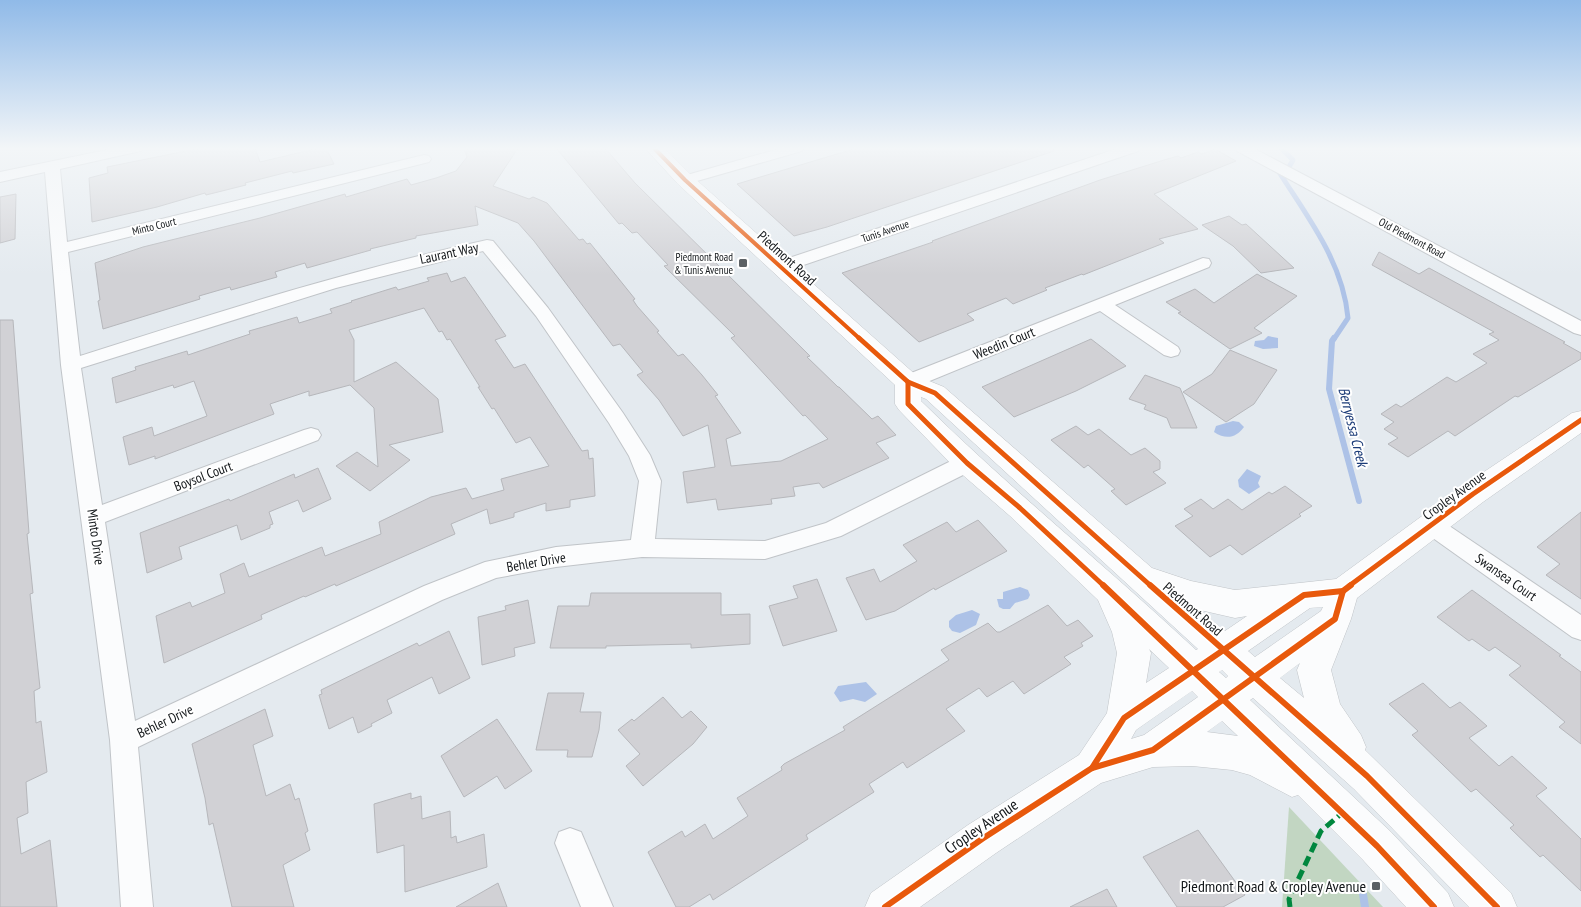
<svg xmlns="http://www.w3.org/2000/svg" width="1581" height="907" font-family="'PT Sans Narrow',sans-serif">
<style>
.green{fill:#c2d6c2}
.water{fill:#adc2e7}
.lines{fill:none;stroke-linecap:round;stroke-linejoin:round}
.stream-far2{stroke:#adc2e7;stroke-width:5}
.stream-far1{stroke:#adc2e7;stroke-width:6}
.stream{stroke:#adc2e7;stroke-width:8}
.building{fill:#d1d1d5;stroke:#b6b7bb}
.street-casing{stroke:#c0c4c8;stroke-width:2}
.secondary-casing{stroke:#c0c4c8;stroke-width:1}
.street{fill:#fbfcfd;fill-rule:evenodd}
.secondary{fill:#fbfcfd;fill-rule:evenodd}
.quiet{stroke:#00873e;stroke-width:5;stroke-dasharray:10 5;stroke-linecap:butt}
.cycleway-far2-casing{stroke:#fff;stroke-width:6}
.cycleway-far1-casing{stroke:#fff;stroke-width:8}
.cycleway-casing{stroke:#fff;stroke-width:9}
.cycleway-far2{stroke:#e8590c;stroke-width:4}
.cycleway-far1{stroke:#e8590c;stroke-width:5}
.cycleway{stroke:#e8590c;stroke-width:6}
.poi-dot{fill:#5c6165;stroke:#fff;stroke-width:2}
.labels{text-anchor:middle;stroke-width:4;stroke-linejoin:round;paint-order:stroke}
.far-street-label{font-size:11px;fill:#13171a;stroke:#fff}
.far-poi-label{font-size:11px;fill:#13171a;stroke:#fff;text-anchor:end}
.street-label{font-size:14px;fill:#13171a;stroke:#fff}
.water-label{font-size:15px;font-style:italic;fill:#1c3c78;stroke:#fff}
.near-street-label{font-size:16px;fill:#13171a;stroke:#fff}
.near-poi-label{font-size:16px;fill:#13171a;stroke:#fff;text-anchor:end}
</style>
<rect width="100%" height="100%" fill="#e4eaef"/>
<path class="green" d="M1289 807 1383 907H1282Z"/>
<g class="water">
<path d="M1268 336 1278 338V348L1263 349 1254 346 1255 341 1264 340Z"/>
<path d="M1233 421 1239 422 1244 427C1236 438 1226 440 1214 432L1216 426Z"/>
<path d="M1247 469 1261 476 1258 483 1260 487 1249 494 1239 487 1238 480Z"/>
<path d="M1020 587 1028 590 1030 595 1028 599 1015 603 1010 609H1003L999 607 997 599H1003V592Z"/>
<path d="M972 610 980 614 976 625 960 633 952 631 949 627V621L956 615Z"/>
<path d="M866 682 877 694 865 702 853 699 840 702 834 693 838 686Z"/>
</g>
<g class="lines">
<g class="stream-far2">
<path d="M1281 148 1293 160 1289 167"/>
<path d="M1279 172C1308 218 1343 262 1348 318L1334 339"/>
</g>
<path class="stream-far1" d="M1334 338 1332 341 1329 389 1359 501"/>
<path class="stream" d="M1363 894 1365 907"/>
</g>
<g class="building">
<path d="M201 148H255L260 162 319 148H326L334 164 293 173 292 171 245 183 246 185 206 195 205 193 157 207 92 222 89 178 108 173 107 167Z"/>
<path d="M464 148H518L493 186 529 199 533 197 547 203 579 240 583 239 587 244 590 243 635 299 633 300 637 306 659 331 657 332 678 356 683 354 702 375 718 395 715 396 741 433 726 439 731 466 781 461 828 439 805 415 803 416 731 338 735 336 664 266 668 265 637 232 632 233 622 223 619 224 556 148H605L635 183 810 356 807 357 838 387H839L872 419 878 416 896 435 876 443 889 458 823 488 819 483 793 487 795 496 771 499 772 504 718 510 716 499 687 503 683 472 715 467 708 425 683 436 659 400 637 375 643 372 620 344 613 346 534 241 518 223 475 206 478 225 416 236V238L370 249 371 250 307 268 305 263 275 272 277 277 231 290 230 287 199 296 200 299 103 329 98 301 100 300 95 263 143 247 260 218 345 194 346 197 407 179 411 185 436 178 456 171 467 157Z"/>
<path d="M857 148H1053L1054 151 827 227 794 236 737 184Z"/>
<path d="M1215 149 1236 161 1154 194 1198 229 1159 239 1164 243 1083 275 1082 274 1045 288 1047 290 1013 304 1006 298 967 314 974 320 919 342 842 273 933 242 932 241 1100 180 1164 160 1178 156 1181 158 1198 152 1202 154Z"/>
<path d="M16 194 15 239 0 243V197Z"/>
<path d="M1229 216 1242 225 1246 224 1294 268 1261 273 1233 246 1202 225Z"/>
<path d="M1379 252 1419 274 1429 268 1565 342 1563 343 1581 353V359L1518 397 1515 396 1455 436 1448 431 1408 457 1388 444 1398 438 1384 429 1394 422 1381 414 1396 404 1401 407 1447 377 1456 382 1487 363 1473 354 1499 340 1489 334 1494 332 1372 265Z"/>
<path d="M447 273 451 282 465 277 506 336 495 340 514 368 525 364 582 451 588 450 589 459 593 458 595 496 570 500V507L546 511V503L514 513V517L490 524 487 509 451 524 455 534 336 586 335 584 305 597 304 596 261 615 262 619 164 663 156 616 190 602 192 607 225 593 220 574 244 563 249 577 322 547 325 556 381 534 379 522 431 497 466 488 472 499 504 490 501 479 549 466 530 437 516 443 494 408 492 409 478 387H480L450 339 447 340 442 331 439 332 424 308 349 330 354 340V382L396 362 438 399 443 432 389 445 410 460 370 491 336 466 357 452 378 467 374 408 350 385 309 396V391L270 404 274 414 155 459V456L129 465 123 437 152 427 154 436 207 416 194 381 174 388 173 385 116 403 112 378 136 370 135 367 187 351 188 355 229 341 250 334 249 331 270 325 297 317 299 323 332 313 330 309 352 302 351 301 396 287 398 290 429 281 427 278Z"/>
<path d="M1257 274 1297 296 1254 328 1262 333 1230 349 1178 313 1181 312 1166 302 1195 289 1214 303Z"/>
<path d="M0 320H13L29 533 27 534 33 593 30 594 40 688 34 691 36 723 41 721 47 772 26 782 28 813 17 818 21 854 50 840 57 907H0Z"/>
<path d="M1091 339 1126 366 1076 391 1014 417 982 387Z"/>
<path d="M1230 350 1277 370 1254 404 1226 422 1183 392 1212 374Z"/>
<path d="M1145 375 1180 388 1197 428H1171L1167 418 1144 409 1146 405 1129 399Z"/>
<path d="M1076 426 1088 435 1099 429 1131 455 1145 448 1160 461V469L1153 472 1166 483 1126 505 1111 491 1115 489 1088 465 1084 468 1051 440Z"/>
<path d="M318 468 331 499 303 512 298 500 269 512 273 524 270 525V528L241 540 237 525 179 547 182 559 147 573 140 533 229 499 230 501 294 474 295 478Z"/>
<path d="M1285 486 1312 506 1299 514 1301 516 1242 555 1230 545 1210 557 1175 526 1193 516 1184 509 1201 499 1213 509 1228 499 1242 510 1269 492 1272 494Z"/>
<path d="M1581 512V599L1546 575 1560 564 1537 547Z"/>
<path d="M978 520 1007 551 935 590 934 588 895 611 866 620 846 578 874 569 880 582 917 561 903 545 947 522 956 532Z"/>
<path d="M817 579 837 631 783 646 769 606 798 598 793 586Z"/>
<path d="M1472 590 1561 655 1559 656 1581 672V744L1559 727 1565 722 1509 675 1521 666 1495 647 1489 651 1472 639 1469 641 1437 617Z"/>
<path d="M591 593H721V615L750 614V644L691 648V644L606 646V648H550L558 606H589Z"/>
<path d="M528 600 535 643 514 648 515 656 482 665 478 617 506 610 505 606Z"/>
<path d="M1048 605 1067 626 1078 620 1093 636 1081 643 1083 646 1064 657 1071 664 1024 694 1013 681 987 697 979 688 946 709 965 731 907 768 903 762 869 784 874 792 806 835 808 839 713 900 710 894 689 907H676L648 852 682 831 685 837 705 824 713 839 748 816 737 798 782 770 781 767 784 764 845 730 843 727 949 660 941 650 988 623 997 632H1000Z"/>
<path d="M449 631 470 678 439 694 432 677 387 700 392 713 371 724 372 726 358 733 353 717 329 729 319 695 322 694 321 690 417 643 419 646Z"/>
<path d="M1423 683 1450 708 1460 702 1487 726 1469 738 1499 766 1512 756 1547 788 1536 796 1581 839V891L1543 855 1540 857 1510 828 1514 825 1476 789 1471 792 1412 735 1418 731 1389 704Z"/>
<path d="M548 693H584L580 712H601L599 730 592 757H567L568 750H536Z"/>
<path d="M663 697 682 718 691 711 707 727 693 744 643 786 626 766 640 754 618 730 632 719 634 721Z"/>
<path d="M265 709 273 736 253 745 266 796 290 784 295 800 299 798 308 831 305 833 310 850 283 865 294 907H232L213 823 209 825 205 798 192 744Z"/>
<path d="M497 719 532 771 505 789 497 776 464 797 441 756Z"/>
<path d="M411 793V799L421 796 422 819 450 811 451 838 456 836 457 843 484 834 487 867 405 892 404 845 377 853 374 804Z"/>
<path d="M1198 830 1245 895 1223 907H1177L1143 857Z"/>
<path d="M498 883 507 907H456Z"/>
<path d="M1107 889 1117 907H1070Z"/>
</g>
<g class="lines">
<defs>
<g id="street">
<path d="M116 148H143L141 151 136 152 60 169 67 242 424 155 429 156 431 159 429 162 68 252 80 356C215 313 349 270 487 240L493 241 548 308 623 413 650 455 661 481 655 539 765 541 826 523 959 457 967 455 975 457 978 463 975 469 841 536 765 559 642 557 556 567 496 578 442 600 138 747 153 907H121L110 740 61 365 45 172 0 182V172ZM483 251 536 316 609 423 629 456 639 481 631 540 556 547 485 562 424 586 135 721 105 522 318 440 321 435 318 430 311 428 304 430 102 505 81 368 336 288Z"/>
<path d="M782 148H804L802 151 690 183H680L677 180 680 177Z"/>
<path d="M1119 148H1140L1138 151 786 271H774L771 267 774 263Z"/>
<path d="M1235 148H1253L1581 321V335L1574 333 1237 151Z"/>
<path d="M1203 258 1209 259 1211 263 1209 267 1115 305 1178 347 1180 351 1178 355 1171 357 1164 355 1100 311 915 387 908 389 901 387 898 382 901 377Z"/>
<path d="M1431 516 1439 519 1581 615V640L1572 637 1423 531 1420 525 1423 519Z"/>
<path d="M570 828 581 832 613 907H581L555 843 559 832Z"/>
</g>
<path id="secondary" d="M645 148H664L692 176 917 376 944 387 1152 568 1191 581 1235 590 1336 579 1463 486 1572 413 1581 411V433L1483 502 1357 598 1351 619 1331 670 1340 704 1361 735 1366 747 1365 750 1511 893 1517 907H1469L1354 789 1253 698 1250 700 1391 832 1448 893 1454 907H1406L1363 860 1298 795 1292 797 1250 775 1232 770 1192 766 1153 767 1101 783 996 853 920 907H865L871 893 968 825 1079 755 1107 713 1117 653 1112 632 1098 600 1010 516 957 470 899 410 895 404V385L678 184ZM921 397 926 399 1198 649 1196 650C1106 566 1009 488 921 401ZM1323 607 1321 611 1255 657 1248 651 1310 608ZM1200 610 1235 618 1247 616 1225 631ZM1149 649 1169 668 1146 683 1151 653ZM1300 663 1297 670 1304 698 1280 678ZM1222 670 1228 676 1226 678 1219 672ZM1192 691 1198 697 1144 735 1131 739 1136 730ZM1222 721 1238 736 1207 732Z"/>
</defs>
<use href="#street" class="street-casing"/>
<use href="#secondary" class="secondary-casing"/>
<use href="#street" class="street"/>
<use href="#secondary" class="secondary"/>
<path class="quiet" d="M1290 907 1289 899 1321 831 1341 814"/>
<defs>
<path id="cycleway-far2" d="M654 148 685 180 860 339"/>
<g id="cycleway-far1">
<path d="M859 338 908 382 935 393 1151 586"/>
<path d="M908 382V404L967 463 1020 508 1104 586"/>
<path d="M1349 586 1473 494 1581 420"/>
</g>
<g id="cycleway">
<path d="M1103 585 1377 846 1434 907"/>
<path d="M1150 585 1367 776 1497 907"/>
<path d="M1092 768 1124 718 1304 595 1343 591 1351 585"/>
<path d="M885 907 982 839 1092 768 1153 750 1335 619 1343 591"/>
</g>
</defs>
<use href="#cycleway-far2" class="cycleway-far2-casing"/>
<use href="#cycleway-far1" class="cycleway-far1-casing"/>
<use href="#cycleway" class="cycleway-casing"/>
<use href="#cycleway-far2" class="cycleway-far2"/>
<use href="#cycleway-far1" class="cycleway-far1"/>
<use href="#cycleway" class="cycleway"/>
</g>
<linearGradient id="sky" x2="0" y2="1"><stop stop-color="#90bae8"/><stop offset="0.54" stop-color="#f3f6f8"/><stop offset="1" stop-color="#f3f6f8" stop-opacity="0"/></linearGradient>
<rect width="1581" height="275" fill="url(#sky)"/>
<g class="poi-dot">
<rect x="738" y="258" width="10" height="10" rx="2.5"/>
<rect x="1371" y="881" width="10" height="10" rx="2.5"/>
</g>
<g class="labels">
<g class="far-street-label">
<text transform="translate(154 226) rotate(-14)" y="4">Minto Court</text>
<text transform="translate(885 231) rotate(-19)" y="4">Tunis Avenue</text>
<text transform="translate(1412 238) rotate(28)" y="4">Old Piedmont Road</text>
</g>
<g class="far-poi-label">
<text x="733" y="261">Piedmont Road<tspan x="733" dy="13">&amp; Tunis Avenue</tspan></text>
</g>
<g class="street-label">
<text transform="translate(449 253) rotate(-12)" y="5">Laurant Way</text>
<text transform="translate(787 258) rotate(42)" y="5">Piedmont Road</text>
<text transform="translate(1004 343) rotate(-22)" y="5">Weedin Court</text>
<text transform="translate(203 476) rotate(-21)" y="5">Boysol Court</text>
<text transform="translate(1454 495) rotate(-36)" y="5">Cropley Avenue</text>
<text transform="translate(96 537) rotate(82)" y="5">Minto Drive</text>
<text transform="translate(536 562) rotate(-10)" y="5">Behler Drive</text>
<text transform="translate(1506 577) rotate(35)" y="5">Swansea Court</text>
<text transform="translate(1193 609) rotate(41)" y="5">Piedmont Road</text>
<text transform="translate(165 721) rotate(-25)" y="5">Behler Drive</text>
</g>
<g class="water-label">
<text transform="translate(1353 427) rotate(76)" y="5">Berryessa Creek</text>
</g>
<g class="near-street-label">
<text transform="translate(981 826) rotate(-34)" y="6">Cropley Avenue</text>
</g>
<g class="near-poi-label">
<text x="1366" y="892">Piedmont Road &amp; Cropley Avenue</text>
</g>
</g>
</svg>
